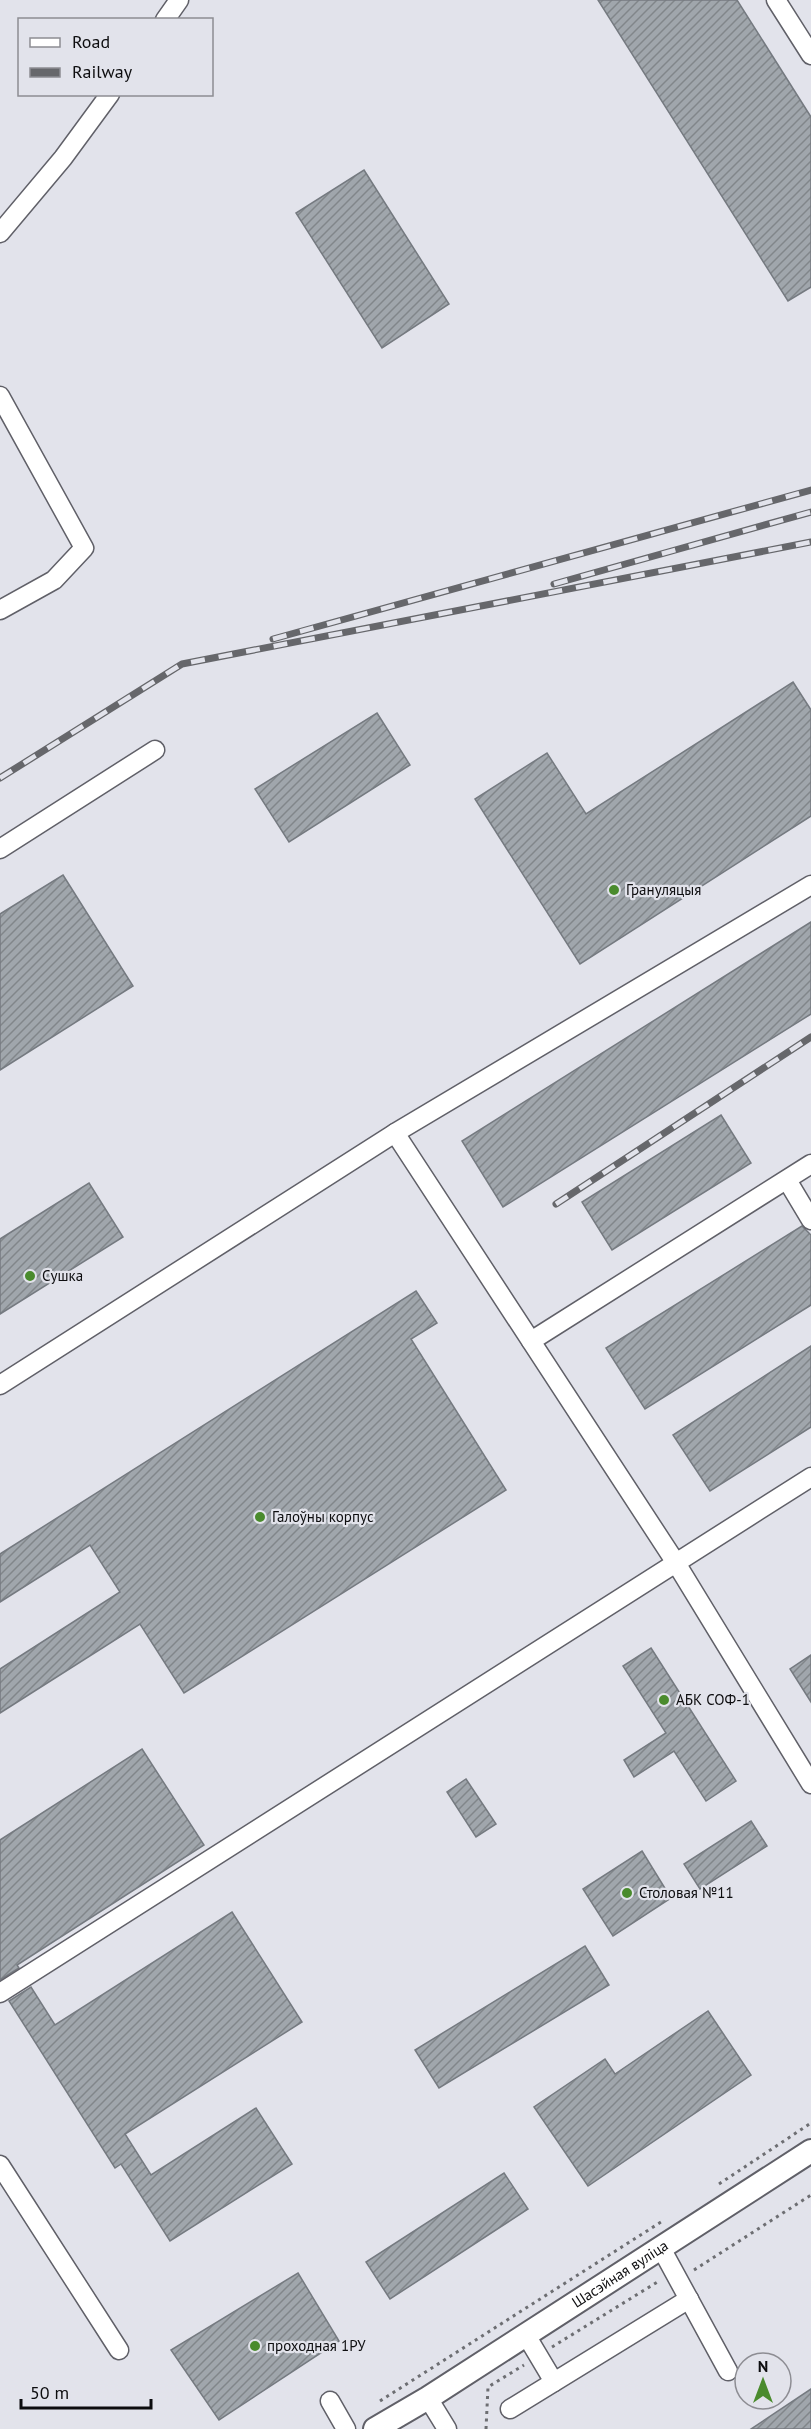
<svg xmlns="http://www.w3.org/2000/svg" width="811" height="2429" font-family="'PT Sans',sans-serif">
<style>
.building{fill:url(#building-hatch);stroke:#757a80;stroke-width:1.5}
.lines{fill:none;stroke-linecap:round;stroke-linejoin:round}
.minor-casing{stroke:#606068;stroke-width:21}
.major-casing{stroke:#606068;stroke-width:26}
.path{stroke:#6d6e72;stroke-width:3;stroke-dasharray:3 4.5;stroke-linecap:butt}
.minor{stroke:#fff;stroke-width:18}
.major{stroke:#fff;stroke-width:22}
.rail-casing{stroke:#66676b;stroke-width:7}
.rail{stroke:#e2e3eb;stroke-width:4.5;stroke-dasharray:14;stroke-linecap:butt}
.poi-dot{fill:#4a8b2d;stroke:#e2e3eb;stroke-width:2}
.labels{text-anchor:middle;stroke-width:4.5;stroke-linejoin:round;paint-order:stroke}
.poi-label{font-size:15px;fill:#0d0d0f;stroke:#e2e3eb;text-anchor:start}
.street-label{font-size:15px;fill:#0d0d0f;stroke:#e2e3eb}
</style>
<defs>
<pattern id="building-hatch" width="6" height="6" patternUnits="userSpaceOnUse" patternTransform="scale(1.5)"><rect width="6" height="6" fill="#a0a6ac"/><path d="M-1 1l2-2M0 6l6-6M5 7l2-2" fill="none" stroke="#81868a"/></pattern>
</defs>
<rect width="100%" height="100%" fill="#e2e3eb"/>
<g class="building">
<path d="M598 0H737L811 117V287L788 301Z"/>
<path d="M364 170 449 304 382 348 296 213Z"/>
<path d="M793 682 811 710V816L580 964 475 799 547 753 586 814Z"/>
<path d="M377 713 410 765 289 842 255 789Z"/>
<path d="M63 875 133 986 0 1070V914Z"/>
<path d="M811 922V1014L503 1207 462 1141Z"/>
<path d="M721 1115 751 1163 612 1250 582 1202Z"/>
<path d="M89 1183 123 1237 0 1314V1239Z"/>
<path d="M802 1226 811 1235V1305L645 1409 606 1348Z"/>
<path d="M416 1291 437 1323 411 1339 506 1490 184 1693 140 1624 0 1713V1669L120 1592 90 1545 0 1602V1554Z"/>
<path d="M811 1346V1427L710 1491 673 1435Z"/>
<path d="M651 1648 736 1781 706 1801 674 1751 634 1777 624 1760 666 1733 623 1666Z"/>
<path d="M811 1655V1702L790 1669Z"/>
<path d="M142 1749 204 1845 17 1965 19 1968 0 1980V1840Z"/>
<path d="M466 1779 496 1824 476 1837 447 1792Z"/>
<path d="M751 1821 767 1846 700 1889 684 1864Z"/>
<path d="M642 1851 671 1898 613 1936 583 1889Z"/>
<path d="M232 1912 302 2022 125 2134 151 2175 256 2108 292 2164 170 2241 121 2164 115 2168 9 2001 31 1987 55 2025Z"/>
<path d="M585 1946 609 1985 439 2088 415 2050Z"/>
<path d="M708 2011 751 2075 588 2186 534 2107 605 2059 615 2074Z"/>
<path d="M504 2173 528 2209 390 2299 366 2262Z"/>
<path d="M298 2273 339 2341 219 2420 171 2350Z"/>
<path d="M811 2389V2429H751Z"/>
</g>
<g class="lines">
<defs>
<g id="minor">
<path d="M776 0 811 55"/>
<path d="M165 20 179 0"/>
<path d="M0 233 63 158 110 94"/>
<path d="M0 396 84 548 54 580 0 610"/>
<path d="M0 849 155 750"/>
<path d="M811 885 395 1133 676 1563 811 1784"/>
<path d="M787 1180 811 1220"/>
<path d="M531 1341 811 1164"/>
<path d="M0 1385 395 1133"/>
<path d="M0 1993 811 1477"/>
<path d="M0 2165 119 2350"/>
<path d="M661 2248 728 2371"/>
<path d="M526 2335 554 2382"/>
<path d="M428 2398 447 2429"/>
<path d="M330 2401 346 2429"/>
<path d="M510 2409 689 2299"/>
</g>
<g id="major">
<path id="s1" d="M375 2429 428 2398 811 2151"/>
</g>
</defs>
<use href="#minor" class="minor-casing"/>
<use href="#major" class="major-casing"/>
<g class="path">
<path d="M719 2184 811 2123"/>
<path d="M694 2270 811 2195"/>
<path d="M552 2347 659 2281"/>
<path d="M380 2401 661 2222"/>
<path d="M486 2429 488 2387 524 2365"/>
</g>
<use href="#minor" class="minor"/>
<use href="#major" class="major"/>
<defs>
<g id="rail">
<path d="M554 584 811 512"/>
<path d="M273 639 811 490"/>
<path d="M0 778 182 664 811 542"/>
<path d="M556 1204 811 1037"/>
</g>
</defs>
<use href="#rail" class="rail-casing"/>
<use href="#rail" class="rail"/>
</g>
<g class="poi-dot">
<circle cx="614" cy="890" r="6"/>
<circle cx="30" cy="1276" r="6"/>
<circle cx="260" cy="1517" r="6"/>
<circle cx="664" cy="1700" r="6"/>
<circle cx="627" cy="1893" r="6"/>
<circle cx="255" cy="2346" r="6"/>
</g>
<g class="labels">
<g class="poi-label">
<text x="626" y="895">Грануляцыя</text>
<text x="42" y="1281">Сушка</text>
<text x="272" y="1522">Галоўны корпус</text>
<text x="676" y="1705">АБК СОФ-1</text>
<text x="639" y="1898">Столовая №11</text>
<text x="267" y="2351">проходная 1РУ</text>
</g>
<g class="street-label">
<text dy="5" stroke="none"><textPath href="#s1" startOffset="290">Шасэйная вуліца</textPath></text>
</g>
</g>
<rect x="18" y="18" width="195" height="78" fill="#e2e3eb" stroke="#8d8d93" stroke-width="1.5"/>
<rect x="30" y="38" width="30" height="9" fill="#ffffff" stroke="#8d8d93" stroke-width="1.5"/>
<text x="72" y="48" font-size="18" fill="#0d0d0f">Road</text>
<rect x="30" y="68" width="30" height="9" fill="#66676b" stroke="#8d8d93" stroke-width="1.5"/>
<text x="72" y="78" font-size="18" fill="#0d0d0f">Railway</text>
<g transform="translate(763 2381)"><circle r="28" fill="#e2e3eb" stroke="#8d8d93" stroke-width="1.5"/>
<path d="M0-4.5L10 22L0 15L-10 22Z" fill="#4a8b2d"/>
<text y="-9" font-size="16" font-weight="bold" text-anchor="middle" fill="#0d0d0f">N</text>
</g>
<path d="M21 2399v9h130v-9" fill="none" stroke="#0d0d0f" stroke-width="3"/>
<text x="30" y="2399" font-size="18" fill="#0d0d0f" stroke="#e2e3eb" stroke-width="4.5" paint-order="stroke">50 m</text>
</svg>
